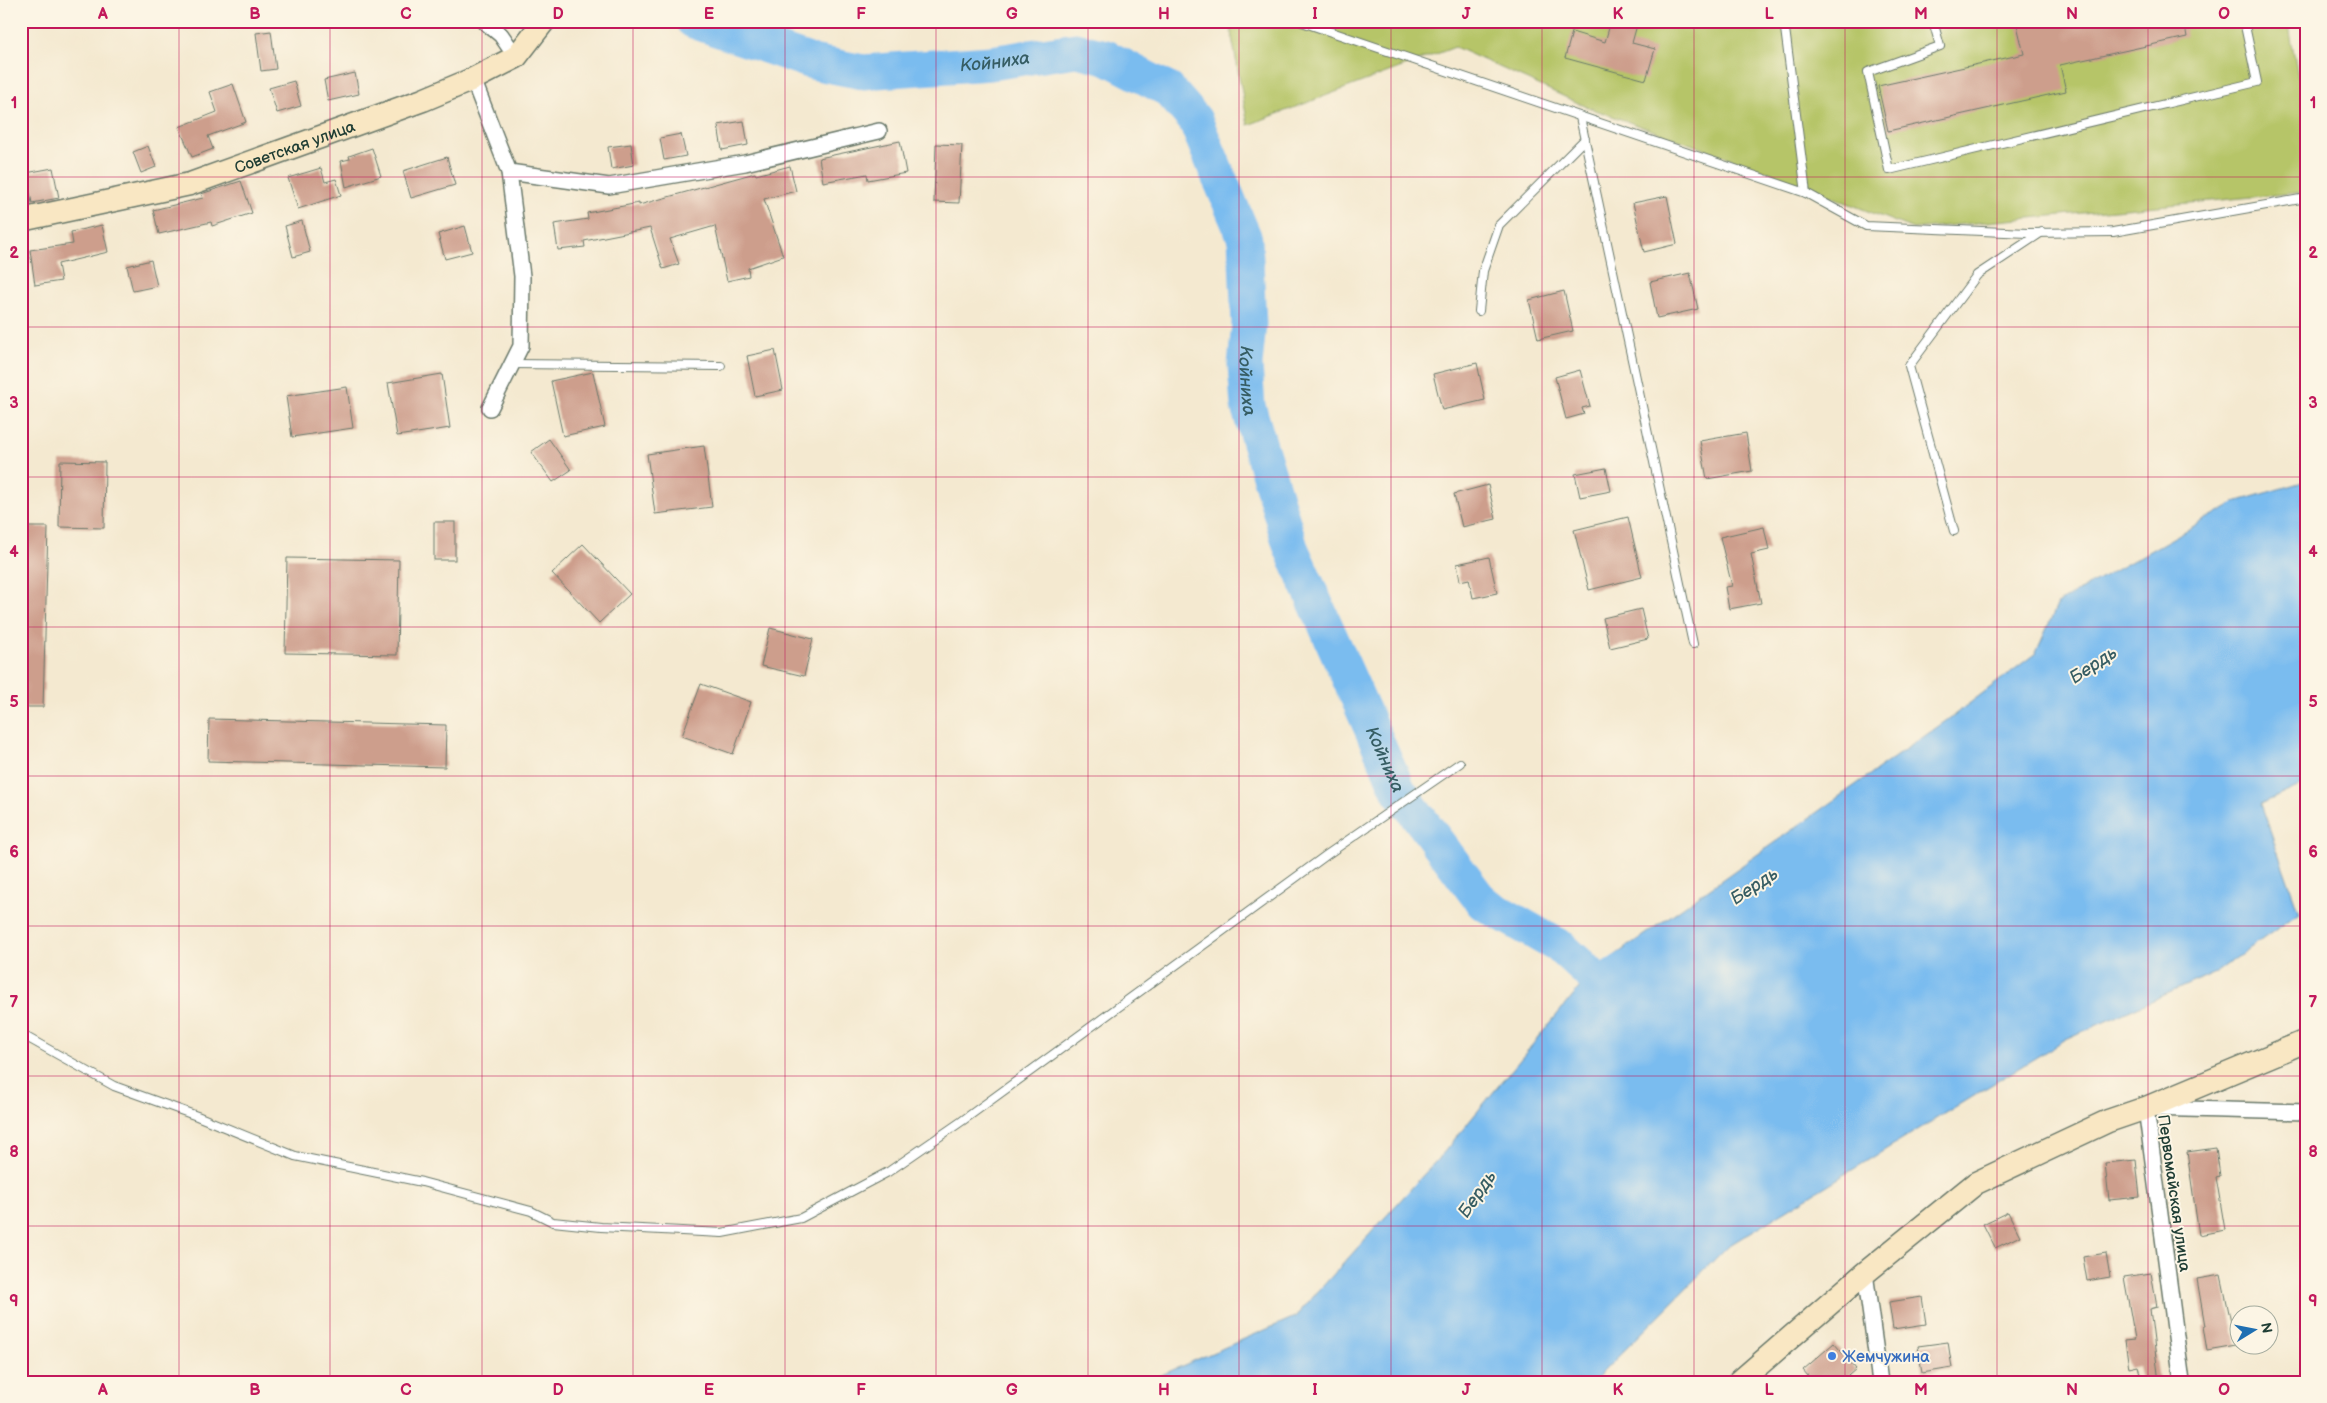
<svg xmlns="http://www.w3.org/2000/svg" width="2327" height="1403" font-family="'Balsamiq Sans',sans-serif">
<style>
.green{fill:#b6c567;stroke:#6a814e}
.water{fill:#7abcef;stroke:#4c7c92}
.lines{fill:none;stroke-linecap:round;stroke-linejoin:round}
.river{stroke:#7abcef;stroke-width:35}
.building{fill:#cd9e8c}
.lane-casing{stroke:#6a796b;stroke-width:10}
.street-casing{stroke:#6a796b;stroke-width:18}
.secondary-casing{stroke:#6a796b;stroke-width:25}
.lane{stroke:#fff;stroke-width:8}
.street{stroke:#fff;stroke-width:15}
.secondary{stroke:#f9e7c3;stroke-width:22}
.grid{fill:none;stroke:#c2185b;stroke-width:1;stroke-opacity:0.55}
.shop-dot{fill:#3f7fe0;stroke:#fcf5e5;stroke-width:2}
.labels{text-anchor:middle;stroke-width:4;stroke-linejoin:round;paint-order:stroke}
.street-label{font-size:16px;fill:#1f3d34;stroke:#fcf5e5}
.shop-label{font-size:16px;fill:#366cbe;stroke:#fcf5e5;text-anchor:start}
.water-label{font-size:18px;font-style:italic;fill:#365d63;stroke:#fcf5e5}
.neatline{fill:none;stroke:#c2185b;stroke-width:2}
.grid-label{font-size:16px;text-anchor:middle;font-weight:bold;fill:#c2185b}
</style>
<rect width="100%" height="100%" fill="#fcf5e5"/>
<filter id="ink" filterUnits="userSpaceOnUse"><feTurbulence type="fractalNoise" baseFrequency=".02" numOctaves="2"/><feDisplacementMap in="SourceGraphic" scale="10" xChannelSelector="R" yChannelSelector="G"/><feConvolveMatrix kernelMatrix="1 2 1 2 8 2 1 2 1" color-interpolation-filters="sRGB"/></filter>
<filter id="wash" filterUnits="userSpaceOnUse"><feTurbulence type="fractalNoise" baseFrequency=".0096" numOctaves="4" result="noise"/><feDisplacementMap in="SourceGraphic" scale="20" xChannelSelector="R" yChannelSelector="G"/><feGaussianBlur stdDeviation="1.12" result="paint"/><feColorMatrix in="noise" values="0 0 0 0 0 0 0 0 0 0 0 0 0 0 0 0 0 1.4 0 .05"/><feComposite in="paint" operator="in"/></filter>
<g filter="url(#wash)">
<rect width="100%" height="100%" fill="#f4e9d0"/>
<path class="green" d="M1229 21H2288L2306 120V192L1913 229 1774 174 1587 107 1455 47 1248 125Z"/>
<path class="water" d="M2306 481V783L2261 804 2299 913 2218 971 2066 1039 1728 1246 1593 1382H1145L1295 1317 1445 1151 1593 971 1950 718 2036 653 2058 603 2238 501Z"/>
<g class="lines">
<path class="river" id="s1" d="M693 21 812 62 863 72 991 63 1076 50 1106 57 1169 90 1195 120 1245 239 1249 324 1245 365 1248 406 1291 548 1399 791 1483 903 1562 948 1601 984 1629 967"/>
</g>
<g id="blocks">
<g class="building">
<path d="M1611 21H1625L1637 25 1632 43 1655 49 1646 80 1565 58 1572 32 1605 42Z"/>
<path d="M2016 21H2184L2187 37 2060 65 2066 91 1888 131 1878 86 2024 54Z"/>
<path d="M271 31 276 69 261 71 256 33Z"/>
<path d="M355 73 359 94 328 101 324 80Z"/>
<path d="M294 81 301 106 277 113 269 88Z"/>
<path d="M233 84 246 122 208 136 213 149 192 157 179 127 217 112 210 92Z"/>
<path d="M744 121 748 145 722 150 718 125Z"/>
<path d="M681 134 686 156 664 160 660 138Z"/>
<path d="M900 141 906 173 868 180 867 174 823 182 819 158Z"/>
<path d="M631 144 634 165 611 169 608 147Z"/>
<path d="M936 144 962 145 959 203 934 202Z"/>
<path d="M148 146 156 167 141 173 133 152Z"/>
<path d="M372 148 381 176 346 187 341 161 350 159 349 156Z"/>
<path d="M447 157 455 185 411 198 403 171Z"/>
<path d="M790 166 796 191 764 199 783 256 748 268 749 276 727 281 715 226 670 239 679 264 663 269 650 228 584 241 585 247 558 250 554 224 588 219 587 213 639 203V205L755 173 756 175Z"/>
<path d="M53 168 59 198 32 203 26 173Z"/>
<path d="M321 168 325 182 336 179 341 195 298 209 288 178Z"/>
<path d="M241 181 252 213 212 226 211 222 159 234 153 210 203 198 201 194Z"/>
<path d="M1667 196 1677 244 1644 252 1633 203Z"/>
<path d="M302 221 310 252 293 257 285 226Z"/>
<path d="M102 225 108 252 58 264 61 281 35 285 30 250 73 244 71 232Z"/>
<path d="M465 226 472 252 445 259 438 234Z"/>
<path d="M151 260 157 286 133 291 127 266Z"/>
<path d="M1690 273 1698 309 1657 318 1650 282Z"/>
<path d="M1564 291 1573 331 1538 339 1529 300Z"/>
<path d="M775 350 783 390 755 396 747 356Z"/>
<path d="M1477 363 1485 400 1442 410 1433 374Z"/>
<path d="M1580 370 1590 406 1582 408 1584 414 1566 419 1555 377Z"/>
<path d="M593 372 605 427 563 436 551 381Z"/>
<path d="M442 374 450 428 397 436 388 383Z"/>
<path d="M347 387 353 428 292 437 286 396Z"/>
<path d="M1746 433 1752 471 1707 479 1700 441Z"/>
<path d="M549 439 571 470 553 482 531 452Z"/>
<path d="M704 446 712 507 655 514 647 454Z"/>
<path d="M60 461 105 462 104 528 59 527Z"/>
<path d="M1606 468 1611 491 1580 497 1575 474Z"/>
<path d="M1488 485 1496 519 1462 527 1454 494Z"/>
<path d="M1628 517 1642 577 1589 590 1574 530Z"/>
<rect x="434" y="522" width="21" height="38"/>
<path d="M21 527H48L43 707H21Z"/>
<path d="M1764 527 1769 550 1751 554 1761 603 1729 609 1725 587 1732 586 1720 537Z"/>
<path d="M583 544 630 594 599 623 552 573Z"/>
<path d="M1489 557 1497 593 1473 598 1469 579 1460 581 1457 564Z"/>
<path d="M287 558 399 560 397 655 285 653Z"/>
<path d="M1641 609 1648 639 1610 648 1603 618Z"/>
<path d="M770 628 813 639 804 676 761 666Z"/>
<path d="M701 684 751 702 733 754 682 736Z"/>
<path d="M209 719 446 725 445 767 208 761Z"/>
<path d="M2216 1148 2220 1176 2216 1177 2225 1230 2199 1235 2187 1152Z"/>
<path d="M2136 1160 2140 1197 2109 1200 2105 1163Z"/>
<path d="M2008 1212 2020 1236 1995 1248 1983 1224Z"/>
<path d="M2106 1253 2110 1277 2087 1281 2083 1257Z"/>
<path d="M2151 1273 2157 1307 2150 1309 2159 1382H2142L2138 1366 2129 1368 2125 1340 2135 1339 2124 1277Z"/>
<path d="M2221 1275 2236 1346 2207 1351 2203 1326H2205L2197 1279Z"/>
<path d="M1922 1297 1926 1324 1893 1329 1889 1302Z"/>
<path d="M1948 1342 1952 1368 1922 1373 1918 1346Z"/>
<path d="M1834 1343 1856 1369 1841 1382H1813L1803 1370Z"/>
</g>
</g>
</g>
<g filter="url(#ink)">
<use href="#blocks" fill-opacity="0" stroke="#6a796b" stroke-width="1"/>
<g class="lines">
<defs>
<g id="lane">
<path d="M1299 21 1806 193 1866 226 2028 233 2113 232 2306 198"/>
<path d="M1784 21 1806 193"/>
<path d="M1933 21 1940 46 1868 72 1889 170 2257 82 2244 21"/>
<path d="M1580 117 1693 644"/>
<path d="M1479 311 1483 271 1499 225 1585 139"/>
<path d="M512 364 721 366"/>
<path d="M1954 531 1909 366 1977 275 2042 232"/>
<path d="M21 1034 114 1086 197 1116 295 1156 422 1182 531 1211 553 1222 601 1227 722 1233 801 1218 888 1172 962 1121 1328 854 1460 763"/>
</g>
<g id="street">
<path d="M484 21 501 35 516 57"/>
<path d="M473 79 509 172 522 276 521 346 490 408"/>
<path d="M509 172 609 186 745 163 879 131"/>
<path d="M1865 1273 1880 1382"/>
<path d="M2182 1382 2146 1108 2306 1112"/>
</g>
<g id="secondary">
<path id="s2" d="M21 220 190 184 423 100 473 79 516 57 544 21"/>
<path d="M1739 1382 1865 1273 1976 1183 2108 1121 2146 1108 2306 1041"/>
</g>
</defs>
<use href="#lane" class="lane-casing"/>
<use href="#street" class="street-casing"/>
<use href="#secondary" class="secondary-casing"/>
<use href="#lane" class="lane"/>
<use href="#street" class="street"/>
<use href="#secondary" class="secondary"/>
</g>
</g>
<path class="grid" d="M179 21V1382M330 21V1382M482 21V1382M633 21V1382M785 21V1382M936 21V1382M1088 21V1382M1239 21V1382M1391 21V1382M1542 21V1382M1694 21V1382M1845 21V1382M1997 21V1382M2148 21V1382M21 177H2306M21 327H2306M21 477H2306M21 627H2306M21 776H2306M21 926H2306M21 1076H2306M21 1226H2306"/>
<circle class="shop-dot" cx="1832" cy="1356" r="5"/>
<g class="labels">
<g class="street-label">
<text dy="6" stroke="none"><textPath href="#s2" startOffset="284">Советская улица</textPath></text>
<text transform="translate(2175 1193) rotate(82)" y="6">Первомайская улица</text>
</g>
<g class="shop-label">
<text x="1842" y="1362">Жемчужина</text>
</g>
<g class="water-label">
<text dy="6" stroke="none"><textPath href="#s1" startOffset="310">Койниха</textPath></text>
<text dy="6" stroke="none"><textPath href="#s1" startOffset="805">Койниха</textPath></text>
<text transform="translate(2093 665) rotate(-33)" y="6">Бердь</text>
<text dy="6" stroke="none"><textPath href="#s1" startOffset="1210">Койниха</textPath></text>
<text transform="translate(1754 886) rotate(-33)" y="6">Бердь</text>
<text transform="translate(1477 1194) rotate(-55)" y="6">Бердь</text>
</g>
</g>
<rect width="2327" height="1403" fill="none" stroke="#fcf5e5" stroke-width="55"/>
<g transform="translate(2254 1330) rotate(80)"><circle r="24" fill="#fcf5e5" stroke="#a4ab9e"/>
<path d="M0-4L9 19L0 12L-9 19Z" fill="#1f6fb2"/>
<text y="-8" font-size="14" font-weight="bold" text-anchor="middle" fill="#1f3d34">N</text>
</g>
<rect x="28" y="28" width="2272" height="1348" class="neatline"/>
<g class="grid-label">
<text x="103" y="19">A</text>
<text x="255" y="19">B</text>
<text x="406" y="19">C</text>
<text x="558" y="19">D</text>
<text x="709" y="19">E</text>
<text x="861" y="19">F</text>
<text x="1012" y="19">G</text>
<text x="1164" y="19">H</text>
<text x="1315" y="19">I</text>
<text x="1466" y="19">J</text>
<text x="1618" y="19">K</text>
<text x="1769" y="19">L</text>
<text x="1921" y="19">M</text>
<text x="2072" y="19">N</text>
<text x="2224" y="19">O</text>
<text x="14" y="108">1</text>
<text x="2313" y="108">1</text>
<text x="14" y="258">2</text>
<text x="2313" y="258">2</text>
<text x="14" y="408">3</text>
<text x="2313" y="408">3</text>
<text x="14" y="557">4</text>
<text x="2313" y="557">4</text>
<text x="14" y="707">5</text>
<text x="2313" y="707">5</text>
<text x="14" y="857">6</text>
<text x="2313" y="857">6</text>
<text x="14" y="1007">7</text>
<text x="2313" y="1007">7</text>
<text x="14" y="1157">8</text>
<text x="2313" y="1157">8</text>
<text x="14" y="1306">9</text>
<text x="2313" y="1306">9</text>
<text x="103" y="1395">A</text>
<text x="255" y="1395">B</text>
<text x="406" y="1395">C</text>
<text x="558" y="1395">D</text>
<text x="709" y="1395">E</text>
<text x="861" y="1395">F</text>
<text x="1012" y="1395">G</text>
<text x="1164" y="1395">H</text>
<text x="1315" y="1395">I</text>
<text x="1466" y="1395">J</text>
<text x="1618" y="1395">K</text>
<text x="1769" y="1395">L</text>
<text x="1921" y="1395">M</text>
<text x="2072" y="1395">N</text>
<text x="2224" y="1395">O</text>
</g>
</svg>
